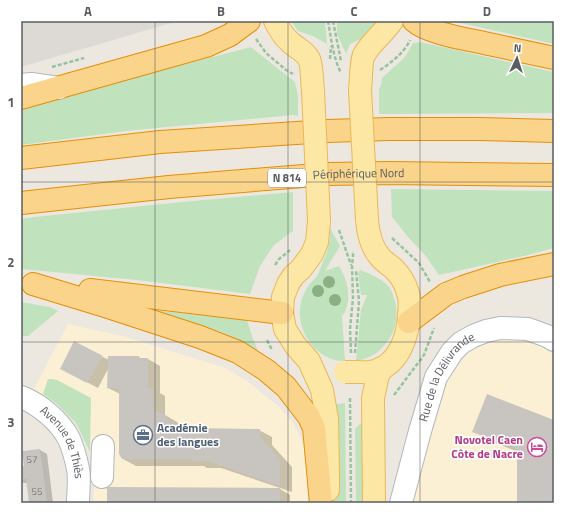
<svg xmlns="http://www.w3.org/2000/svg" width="575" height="524" font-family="'Titillium Web',sans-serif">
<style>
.commercial{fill:#fcf0d4}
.industrial{fill:#dddad5}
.green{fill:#c0e3bd}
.shadow{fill:#0003}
.building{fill:#c8c5c0}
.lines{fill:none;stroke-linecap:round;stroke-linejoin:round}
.minor-casing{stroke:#b3b7bb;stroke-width:24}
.major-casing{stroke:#ecb759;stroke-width:24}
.highway-casing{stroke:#e58e07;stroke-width:24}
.path{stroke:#96c3a0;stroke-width:2.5;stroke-dasharray:4 2;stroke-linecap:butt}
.minor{stroke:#fff;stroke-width:22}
.major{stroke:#fce7a5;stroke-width:22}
.highway{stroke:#f9d48a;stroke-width:22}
.major-bridge-casing{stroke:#ecb759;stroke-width:24;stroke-linecap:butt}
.major-bridge{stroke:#fce7a5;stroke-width:22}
.tree{fill:#8ab083}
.grid{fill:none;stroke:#595d61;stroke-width:1;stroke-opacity:0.55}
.labels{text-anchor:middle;stroke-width:3;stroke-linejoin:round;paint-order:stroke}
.number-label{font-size:10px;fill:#757779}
.shield{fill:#fff;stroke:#8b8e90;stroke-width:1}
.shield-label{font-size:11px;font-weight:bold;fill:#595d61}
.street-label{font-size:12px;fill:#595d61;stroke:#fff}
.service-label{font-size:12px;font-weight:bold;fill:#4e5e75;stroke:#fff;text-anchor:start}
.hotel-label{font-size:12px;font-weight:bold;fill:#b23c85;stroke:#fff;text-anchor:end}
.neatline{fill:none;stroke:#595d61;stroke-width:1.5}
.grid-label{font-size:13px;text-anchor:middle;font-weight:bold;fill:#595d61}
</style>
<rect width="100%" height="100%" fill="#ece8e0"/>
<g class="commercial">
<path d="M68 324 126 337 225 368 247 381 278 406 286 415 293 423 299 434 307 452V503H94V481L90 452 76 423 57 404 34 389Z"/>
<path d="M498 339H513L545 347 554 355V503H410L444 384 467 354 481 346Z"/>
</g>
<path class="industrial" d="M21 21H178L21 67Z"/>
<g class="green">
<path d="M291 21H325L327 44 313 36 298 31Z"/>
<path d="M337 21H378L363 38 350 44 346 54 337 34Z"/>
<path d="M436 21H547L554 24V44L456 22C449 24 444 24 436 21Z"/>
<path d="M420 42 554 72V113L379 114V89L381 85 382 78 405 57 413 43Z"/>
<path d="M251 47 295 82 298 96V116L293 115 126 131 21 145V107Z"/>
<path d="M391 189 554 191V248L524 256 439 275 425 255 408 237 392 217Z"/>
<path d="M293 192V231L274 245 260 266 250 294 137 280 21 269V219L34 217 182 202Z"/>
<path d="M330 228 340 246 325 271 339 266C348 281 352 298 344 314L342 315 345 361C339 361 333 360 327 357 307 347 296 323 301 302 303 296 305 290 309 285 311 282 315 279 317 276 320 269 327 254 328 247 330 241 330 234 330 228Z"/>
<path d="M360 270C368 273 382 279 387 285 391 288 393 294 394 298 400 316 395 336 381 349 374 356 365 359 356 361L361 310 367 295H361L358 273Z"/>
<path d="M21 302 50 307 58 311 28 336H21Z"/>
<path d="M150 310 247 320 253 339 258 350 219 331Z"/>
<path d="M48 379H52L57 380 91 398 90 452 76 423 57 404 43 394Z"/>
<path d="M345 403 346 503H334V417L332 405Z"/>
<path d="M360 424H365L366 503H356L355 429Z"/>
</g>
<g class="shadow">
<path d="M103 357 109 360 139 357 142 359H148L160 366V393L165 396V415L177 422 179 425 194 429 259 430 272 437V445L292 467V492L221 468H207L204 466H136L123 459 120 394 108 388V369L98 388 71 374Z"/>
<path d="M554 421V503H518V452L491 441 474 431Z"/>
<path d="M40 450 47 454 53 503H30L27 483H24L21 482V467H25L23 452Z"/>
<path d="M280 489 290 495V503H108Z"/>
</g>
<g class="building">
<path d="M74 341 103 356 87 383 60 369Z"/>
<path d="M108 356H139V358H148V388H153L154 411 165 414 170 424H187L192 428 260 429V437L280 459V486L208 461H194L192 459H122L119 454V388H107Z"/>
<path d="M487 394 554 420V503H517V449L472 432Z"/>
<path d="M40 449 47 503H29L26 479 21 480V466H24L22 451Z"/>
<path d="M109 487 280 488V503H107V488Z"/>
</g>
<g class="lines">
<defs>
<g id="minor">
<path d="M21 85 31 84 59 88"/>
<path id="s1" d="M21 397C39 404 60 421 69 439 73 448 76 459 78 469 80 479 78 492 78 503"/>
<path d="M102 477 103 446"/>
<path id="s2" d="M401 503 420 431 436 377 452 352 461 343 473 336 486 331 500 328 528 329 547 336 554 340"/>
</g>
<g id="major">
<path d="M275 21C279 29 283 36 290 42 296 48 305 51 309 59 312 64 312 83 313 91"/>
<path d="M360 90C361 82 361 60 364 55 371 42 384 33 392 21"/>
<path d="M319 221 317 242 312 254 301 269 294 275 288 284 283 297 282 313 285 329 295 345 309 361 322 390 327 419 328 472V490"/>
<path d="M356 372C362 372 369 373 375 371 399 364 408 337 409 314 410 307 410 297 407 290 405 283 399 274 394 269 390 265 384 262 380 257 371 246 368 234 367 220"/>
<path d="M374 503 373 398 378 375 382 368"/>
</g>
<g id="highway">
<path d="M414 21C427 33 466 39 484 43 508 48 531 53 554 58"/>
<path d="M21 98 206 46 230 35 249 21"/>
<path d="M21 158 160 142 327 131 389 129H479L554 131"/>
<path id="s3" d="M21 203 169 187 328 174 389 173 554 175"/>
<path d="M33 284 105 306 200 337 238 352 266 370 286 387 309 417 314 428 321 503"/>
<path d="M90 290 282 313"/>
<path d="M409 322 446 294 463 287 500 275 554 264"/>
</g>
</defs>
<use href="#minor" class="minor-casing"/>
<use href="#major" class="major-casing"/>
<use href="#highway" class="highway-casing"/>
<g class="path">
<path d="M328 21C331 38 333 57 341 73"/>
<path d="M333 21 341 61"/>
<path d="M256 39 266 53 286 70 293 74"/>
<path d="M330 59 331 46"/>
<path d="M52 67 84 58"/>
<path d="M380 70C392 62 404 53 410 40"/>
<path d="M339 230 351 265"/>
<path d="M392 238 419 263 430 282"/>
<path d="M275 265 279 259 290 250"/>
<path d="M267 340 272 350"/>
<path d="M351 353 350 329 353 298 352 266 353 256V251"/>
<path d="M355 353 359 301 356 271"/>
<path d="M394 395 424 355 434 328"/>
<path d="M350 398 351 503"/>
</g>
<use href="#minor" class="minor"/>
<use href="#major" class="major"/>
<use href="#highway" class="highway"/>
<defs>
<g id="major-bridge">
<path d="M360 90 367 220"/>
<path d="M313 91 319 221"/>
<path d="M345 372H356"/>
</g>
</defs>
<use href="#major-bridge" class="major-bridge-casing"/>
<use href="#major-bridge" class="major-bridge"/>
</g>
<g class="tree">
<circle cx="329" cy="282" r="6"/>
<circle cx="318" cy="291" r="6"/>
<circle cx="335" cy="300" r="6"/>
</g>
<path class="grid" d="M155 21V503M288 21V503M420 21V503M21 182H554M21 342H554"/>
<defs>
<symbol id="office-ring" viewBox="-11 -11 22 22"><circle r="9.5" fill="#fff" stroke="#5c6f8a" stroke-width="1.5"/><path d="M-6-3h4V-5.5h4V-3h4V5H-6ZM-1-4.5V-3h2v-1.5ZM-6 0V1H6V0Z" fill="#5c6f8a"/></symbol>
<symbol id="hotel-ring" viewBox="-11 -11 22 22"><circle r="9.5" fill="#fff" stroke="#d1479c" stroke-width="1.5"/><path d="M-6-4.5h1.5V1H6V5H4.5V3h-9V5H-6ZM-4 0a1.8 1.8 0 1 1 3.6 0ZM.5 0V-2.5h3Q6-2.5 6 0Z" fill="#d1479c"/></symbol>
</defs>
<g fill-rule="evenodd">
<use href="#office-ring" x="132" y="424" width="22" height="22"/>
<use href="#hotel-ring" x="526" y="436" width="22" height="22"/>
</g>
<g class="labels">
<g class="number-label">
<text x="32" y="463">57</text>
<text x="37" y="495">55</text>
</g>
<rect class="shield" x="268" y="169" width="38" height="18" rx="3"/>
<g class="shield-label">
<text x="287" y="182">N 814</text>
</g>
<g class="street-label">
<text dy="4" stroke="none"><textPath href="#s3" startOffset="339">Périphérique Nord</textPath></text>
<text dy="4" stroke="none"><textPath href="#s2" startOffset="136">Rue de la Délivrande</textPath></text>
<text dy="4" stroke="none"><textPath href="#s1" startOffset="65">Avenue de Thiès</textPath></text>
</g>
<g class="service-label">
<text x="157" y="432">Académie<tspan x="157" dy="14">des langues</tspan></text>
</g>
<g class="hotel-label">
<text x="523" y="444">Novotel Caen<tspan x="523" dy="14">Côte de Nacre</tspan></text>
</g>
</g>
<rect width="575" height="524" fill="none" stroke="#ffffff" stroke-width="44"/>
<g transform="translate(517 58) rotate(4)" stroke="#ffffff" stroke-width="3" paint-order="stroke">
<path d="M0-3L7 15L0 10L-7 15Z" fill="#595d61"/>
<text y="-6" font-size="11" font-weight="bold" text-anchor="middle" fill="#595d61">N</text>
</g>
<rect x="22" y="22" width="531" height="480" class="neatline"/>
<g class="grid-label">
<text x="88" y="16">A</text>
<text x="221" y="16">B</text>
<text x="354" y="16">C</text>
<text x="487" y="16">D</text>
<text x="11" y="107">1</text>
<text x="11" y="267">2</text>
<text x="11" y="427">3</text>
</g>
</svg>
